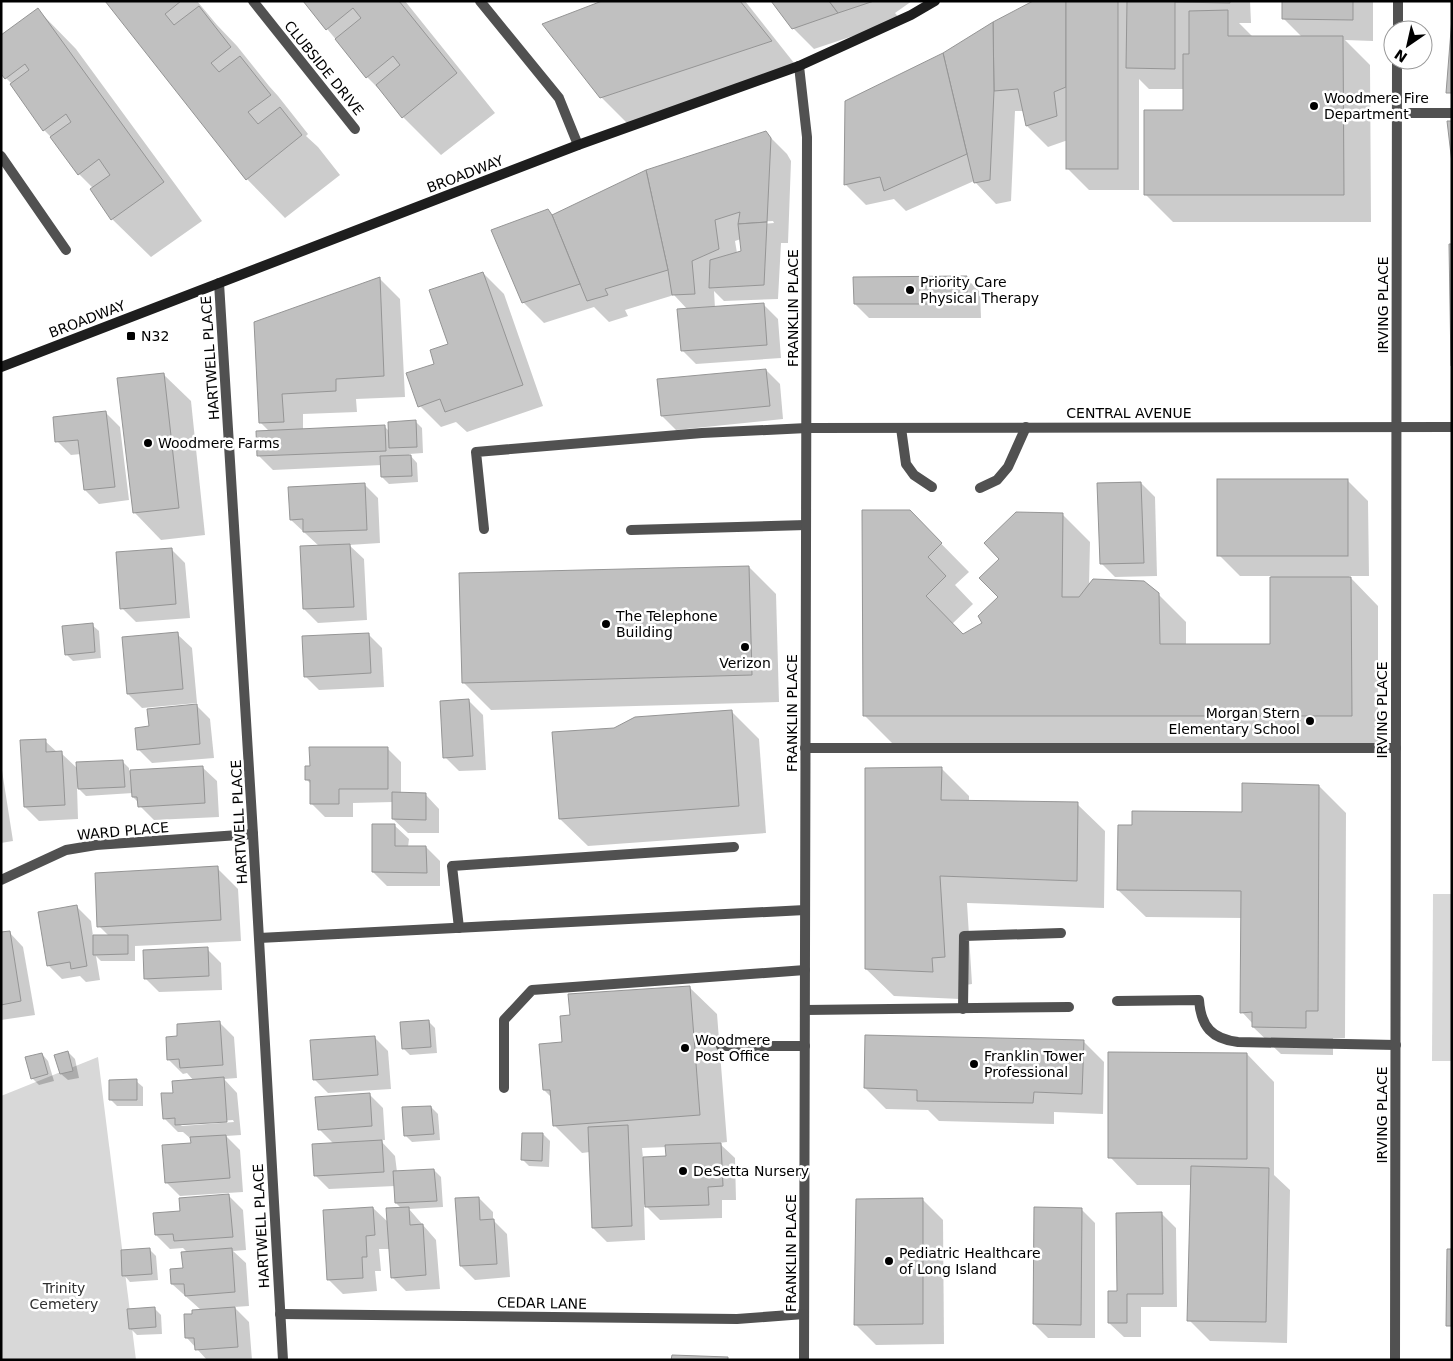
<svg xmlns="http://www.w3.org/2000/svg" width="1453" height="1361" font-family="'DejaVu Sans',sans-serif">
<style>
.green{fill:#d8d8d8}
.shadow{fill:#0003;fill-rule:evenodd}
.building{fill:#c0c0c0;stroke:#959595}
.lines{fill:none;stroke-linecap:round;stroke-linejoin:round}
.service{stroke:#515151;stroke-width:10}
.minor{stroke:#515151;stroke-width:10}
.tertiary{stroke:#515151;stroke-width:10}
.secondary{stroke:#1e1e1e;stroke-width:10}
.poi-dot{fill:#000;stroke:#fff;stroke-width:2}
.labels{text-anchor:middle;stroke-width:5;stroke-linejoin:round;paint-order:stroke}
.street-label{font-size:14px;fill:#000;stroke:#fff}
.poi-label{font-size:14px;fill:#000;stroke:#fff;text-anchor:start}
.park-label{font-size:14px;fill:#2f2f2f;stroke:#fff}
</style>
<rect width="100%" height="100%" fill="#fff"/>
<g class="green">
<path d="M1433 894H1452V1061H1432Z"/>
<path d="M98 1057 136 1360H1V1096Z"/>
</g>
<g class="shadow">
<path d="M107 1H197L217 25 237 46 269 86 278 96 308 134 306 136 318 147 340 175 285 218 247 179Z"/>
<path d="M304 1H405L495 113 441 155 403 117 387 97 367 77Z"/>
<path d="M605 1H745L798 68 629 125 601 97Z"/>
<path d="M772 1H912L895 13 901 20 814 49 793 28Z"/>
<path d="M1037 1H1250L1251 23H1239L1253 37H1302L1284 19V1H1373V41L1345 40 1370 65 1371 222H1173L1146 195 1184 111V89H1149L1139 79V190H1089L1068 169V140L1048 147 1027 126 1024 111H1015L1011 201 996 204 974 181 906 211 894 199 866 205 845 184 846 102 943 54Z"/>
<path d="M38 10 76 49 202 221 151 257 112 219 93 188 79 174 52 138 44 130 12 84 6 78Z"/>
<path d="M766 133 787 154 791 161 788 243H781L778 299 724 301 714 291 715 308 764 305 778 319 781 358 696 364 682 350 688 310 674 295 625 310 628 316 609 322 594 307 544 323 523 302 547 211 553 216ZM773 221 774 223 751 225 748 222ZM741 239 742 252 737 253 735 241Z"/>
<path d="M483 273 504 294 543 406 467 432 456 422 441 427 420 406 436 365 449 345Z"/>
<path d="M379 278 400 299 405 397 356 399 357 412 303 414V430L384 426 390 432 415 421 422 428 423 453 409 454 417 463 418 482 389 484 382 477V465L273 470 259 456 269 431 260 422 255 323Z"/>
<path d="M966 278 980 292 981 318H869L855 304Z"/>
<path d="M766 370 780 384 783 419 676 430 662 416Z"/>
<path d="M163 374 191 401 205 535 161 540 134 512Z"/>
<path d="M106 413 120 427 129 500 99 504 85 490 81 454 71 455 57 441Z"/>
<path d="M1347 480 1368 501 1369 576H1349L1378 606V743H892L864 715 909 511 969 572 955 585 973 604 952 624 963 635 984 623 1000 597 1062 514 1090 542 1089 586 1158 594 1186 622V646H1271V576H1240L1219 555Z"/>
<path d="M1141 483 1155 497 1157 576 1115 577 1101 563Z"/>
<path d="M364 484 378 498 380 543 349 545 364 559 367 620 318 623 304 609 320 547 291 520Z"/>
<path d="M171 549 185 563 190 618 136 622 122 608Z"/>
<path d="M749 567 776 594 779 702 491 710 463 682Z"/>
<path d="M92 625 99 631 101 658 73 661 66 654Z"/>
<path d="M177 634 192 648 197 703 142 708 128 694Z"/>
<path d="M368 634 382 648 384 687 319 690 305 676Z"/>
<path d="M469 701 483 715 486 770 459 771 445 757Z"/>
<path d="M196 705 210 719 214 758 152 763 138 749Z"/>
<path d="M731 711 759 739 766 833 588 846 560 819 614 729Z"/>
<path d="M45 741 58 753H61L78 769 122 761 129 768V771L202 767 217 781 219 817 154 820 140 806 139 803 133 797V793L86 796 77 787 78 819 39 821 25 807Z"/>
<path d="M387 748 401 762V794H425L439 809V833H408L393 819V802L353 803V817H325L311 803V784L307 780Z"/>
<path d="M1 764 13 841 1 843Z"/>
<path d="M942 769 969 796V802L1077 804 1105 831 1104 908 967 903 972 984 959 986 960 999 894 996 866 969Z"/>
<path d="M1319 786 1346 813 1345 1038H1333V1055L1281 1054 1253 1027V1024L1242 1012V918L1146 917 1118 890 1244 813Z"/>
<path d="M394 825 409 839 408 847H426L440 861V886H387L373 872Z"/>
<path d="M217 868 238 889 241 941 135 946V961H101L96 956 100 980 86 982 80 976 62 979 48 965 77 907 91 921 93 936H109L99 926Z"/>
<path d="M9 932 23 947 35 1015 1 1020V934Z"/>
<path d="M207 949 221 963 222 990 159 992 145 978Z"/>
<path d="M689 987 717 1014 727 1142 719 1143 735 1158 736 1200H722V1218L660 1220 644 1204 645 1240 607 1242 593 1228 590 1152 582 1153 554 1125 552 1098 544 1090 563 1043ZM667 1147V1157L643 1158 642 1148Z"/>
<path d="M428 1021 435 1028 437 1053 410 1055 403 1048Z"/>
<path d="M220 1023 234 1037 237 1078 224 1079 237 1093 241 1135 226 1136 240 1150 243 1192 180 1196 166 1182 192 1144 191 1139 183 1132H178L164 1118 174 1094 194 1081 187 1073 183 1074 169 1060 179 1037ZM233 1120 234 1122 182 1126 179 1124Z"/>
<path d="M374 1037 388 1051 391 1089 328 1093 314 1079Z"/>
<path d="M1083 1041 1104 1062 1103 1114 1054 1112V1124L939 1121 928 1110 886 1109 865 1088Z"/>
<path d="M68 1052 75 1059 79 1078 68 1080 61 1074Z"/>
<path d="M42 1054 48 1061 54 1081 39 1085 32 1078Z"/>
<path d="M1247 1054 1274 1082V1175L1290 1190 1287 1343 1210 1341 1189 1320 1191 1185H1137L1110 1157Z"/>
<path d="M136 1081 143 1087V1106H117L111 1100Z"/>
<path d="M369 1094 383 1108 385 1140H380L395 1156 397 1172 434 1170 441 1177 443 1207 409 1209 436 1240 440 1289 406 1291 392 1277 390 1249H379L381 1271H375L377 1291 343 1294 329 1280 373 1208 389 1223 402 1209 396 1203 395 1186 329 1189 315 1175 334 1144 319 1129Z"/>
<path d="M431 1107 438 1114 440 1140 412 1142 405 1135Z"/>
<path d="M543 1134 550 1141 549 1167 529 1166 522 1159Z"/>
<path d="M229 1196 243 1210 246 1250 233 1251 246 1263 249 1306 234 1307 249 1322 252 1360H207L187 1338 193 1315 201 1310 172 1284 184 1269 188 1253 183 1248 170 1249 156 1235 182 1212Z"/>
<path d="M479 1198 493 1212V1220L507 1234 510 1277 475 1280 461 1266Z"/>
<path d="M922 1199 943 1220 944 1344 876 1345 855 1324Z"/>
<path d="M1081 1209 1095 1223V1338H1048L1034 1324Z"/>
<path d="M1162 1214 1176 1228 1177 1307H1141V1337H1124L1109 1323 1118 1293Z"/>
<path d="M149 1249 156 1256 158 1280 130 1282 124 1275Z"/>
<path d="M154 1308 161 1315 162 1334 137 1335 130 1328Z"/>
</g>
<g class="building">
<path d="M105 1H181L165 14 174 25 199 6 231 47 211 63 219 72 240 56 271 95 248 112 258 124 280 107 302 135 246 180Z"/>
<path d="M303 1H399L457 73 402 118 376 85 400 65 393 56 366 78 335 39 361 18 353 8 326 30Z"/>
<path d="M602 1H740L772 41 600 98 542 24Z"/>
<path d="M771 1H829L838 13 792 29Z"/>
<path d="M829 1H874L838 13Z"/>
<path d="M1033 1H1066V87L1054 92 1057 116 1026 126 1018 89 994 91 993 22Z"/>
<rect x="1066" y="1" width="52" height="168"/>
<path d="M1127 1H1175V69L1126 68Z"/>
<path d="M1175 1H1230V3L1175 2Z"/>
<path d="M1282 1H1353V20L1282 19Z"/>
<path d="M38 8 164 182 111 220 90 189 110 175 99 159 78 175 50 137 71 122 66 114 43 131 10 84 29 70 25 64 5 79 1 74V35Z"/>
<path d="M1228 10V36H1343L1344 195H1144V110H1183V54H1189V11Z"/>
<path d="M1452 18V93H1446Z"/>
<path d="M993 22 994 91 990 180 974 183 943 53Z"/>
<path d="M943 53 967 154 884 191 880 177 844 185 845 101Z"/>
<path d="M1447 121H1452V163Z"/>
<path d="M766 131 771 138 767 222 738 224 740 212 715 220 719 249 692 261 695 294 672 295 668 270 646 170Z"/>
<path d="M646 170 668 270 605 289 608 295 587 301 552 215Z"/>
<path d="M548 209 552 215 580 284 522 303 491 230Z"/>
<path d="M767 222 764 285 709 288 710 260 741 251 738 224Z"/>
<path d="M1449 244H1452V366H1451Z"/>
<path d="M483 272 523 385 445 412 440 399 418 407 406 373 434 364 430 350 448 344 429 290Z"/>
<path d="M967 276V304H854L853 277Z"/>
<path d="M380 277 384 376 336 379V391L282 394 284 422 259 423 254 322Z"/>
<path d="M764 303 767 345 681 351 677 309Z"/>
<path d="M766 369 770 406 661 416 657 379Z"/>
<path d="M164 373 179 508 133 513 117 378Z"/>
<path d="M106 411 115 487 84 490 78 440 55 442 53 417Z"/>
<path d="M416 420 417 447 389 448 388 422Z"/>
<path d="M385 425 386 451 257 456 256 431Z"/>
<path d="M411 455 412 476 381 477 380 456Z"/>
<rect x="1217" y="479" width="131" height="77"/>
<path d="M1141 482 1144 563 1100 564 1097 483Z"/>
<path d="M365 483 367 530 303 532V519L290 520 288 487Z"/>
<path d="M862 510H910L942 543 928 557 946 576 926 596 963 634 982 623 978 616 998 597 979 578 999 559 984 543 1016 512 1063 513 1062 597H1079L1093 579 1144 581 1159 593 1160 644H1270V577H1351L1352 716H863Z"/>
<path d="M350 544 354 607 303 609 300 546Z"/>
<path d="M172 548 176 604 120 609 116 552Z"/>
<path d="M749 566 752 675 462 683 459 573Z"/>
<path d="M93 623 95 652 65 655 62 626Z"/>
<path d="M178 632 183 689 127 694 122 637Z"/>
<path d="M369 633 371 673 304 677 302 636Z"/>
<path d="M469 699 473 756 443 758 440 701Z"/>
<path d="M197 704 200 744 137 750 135 728 149 726 147 709Z"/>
<path d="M732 710 739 806 559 819 552 732 614 728 635 717Z"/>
<path d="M46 739V752L62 751 65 805 24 807 20 740Z"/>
<path d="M309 747H388V789H339V804H310V780H305V766H310Z"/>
<path d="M123 760 125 787 78 789 76 762Z"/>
<path d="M203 766 205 803 138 807 137 797H132L130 770Z"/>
<path d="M942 767 941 800 1078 802 1077 881 940 876 945 957 932 958 933 972 865 969V768Z"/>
<path d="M1242 783 1319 785 1318 1011H1306V1028L1252 1027V1012L1240 1013 1241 891 1117 890 1118 825H1132V811L1242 812Z"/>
<path d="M392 792 426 793V820L392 819Z"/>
<path d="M372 824H395V846H426L427 873 372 872Z"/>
<path d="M218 866 221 920 97 927 95 873Z"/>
<path d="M77 905 87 966 71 969 70 962 47 966 38 912Z"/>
<path d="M10 931 21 1001 1 1005V932Z"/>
<path d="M93 935H128V954L93 955Z"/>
<path d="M208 947 209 976 144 979 143 950Z"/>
<path d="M690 986 700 1115 553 1126 550 1090H543L539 1044 562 1042 560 1016 570 1015 568 994Z"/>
<path d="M429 1020 431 1047 402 1049 400 1022Z"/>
<path d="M220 1021 223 1065 180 1068 179 1059 167 1060 166 1037 177 1036V1024Z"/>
<path d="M865 1035 1084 1040 1082 1094 1034 1092 1033 1103 917 1101V1090L864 1088Z"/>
<path d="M375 1036 378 1075 313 1080 310 1040Z"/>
<path d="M68 1051 73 1071 60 1074 54 1055Z"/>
<path d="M1108 1052 1247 1053V1159L1108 1158Z"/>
<path d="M42 1053 48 1074 31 1079 25 1057Z"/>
<path d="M224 1077 227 1122 175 1125V1118L163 1119 161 1093H173L172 1081Z"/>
<path d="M137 1079V1100H109V1080Z"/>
<path d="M370 1093 372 1126 318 1130 315 1097Z"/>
<path d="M431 1106 434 1134 404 1136 402 1107Z"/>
<path d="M628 1125 632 1226 592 1228 588 1127Z"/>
<path d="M522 1133H543L542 1161 521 1160Z"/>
<path d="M226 1135 230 1178 165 1183 162 1145 191 1143 190 1137Z"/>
<path d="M382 1140 384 1172 314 1176 312 1144Z"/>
<path d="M721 1143 723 1186 708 1187 709 1205 645 1207 643 1157 666 1156 665 1145Z"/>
<path d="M1191 1166 1269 1168 1266 1322 1187 1321Z"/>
<path d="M434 1169 437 1201 395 1203 393 1171Z"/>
<path d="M229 1194 233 1237 174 1241 173 1234 155 1235 153 1213 180 1211 179 1198Z"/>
<path d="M479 1197 480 1220 494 1219 497 1264 460 1266 455 1198Z"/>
<path d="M923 1198V1324L854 1325 856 1199Z"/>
<path d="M373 1207 375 1235 366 1236 367 1257H362L363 1278 327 1280 323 1210Z"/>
<path d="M409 1207 410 1225 423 1224 426 1275 391 1278 386 1208Z"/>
<path d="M1034 1207 1082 1208 1081 1325 1033 1324Z"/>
<path d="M1162 1212 1163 1294H1127V1323H1108V1291H1117L1116 1213Z"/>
<path d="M150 1248 152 1274 122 1276 121 1250Z"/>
<path d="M232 1248 235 1292 185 1296 184 1284H171L170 1269 183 1268 181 1252Z"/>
<path d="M1447 1249H1452V1326H1446Z"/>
<path d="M155 1307 156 1327 129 1329 127 1309Z"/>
<path d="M235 1307 238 1347 195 1350 194 1338H185L184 1314H192V1310Z"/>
<path d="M672 1355 728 1357V1360H671Z"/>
</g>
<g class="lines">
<g class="service">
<path d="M1397 113H1452"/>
<path d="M901 428 906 464 914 475 932 487"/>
<path d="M980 488 997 480 1008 467 1026 427"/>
<path d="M484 529 476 452 702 433 807 428"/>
<path d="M631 530 806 525"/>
<path d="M805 748H1396"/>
<path d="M459 928 452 866 734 847"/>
<path d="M259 938 805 910"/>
<path d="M1117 1001 1199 1000C1201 1027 1212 1039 1238 1042L1396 1045"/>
<path d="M963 1009 964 936 1061 933"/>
<path d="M805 1010 1069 1007"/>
<path d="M721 1046H805"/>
<path d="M504 1088V1020L532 990 805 970"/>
</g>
<g class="minor">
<path d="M253 1 355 129"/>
<path d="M480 1 559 98 578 145"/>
<path d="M1398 30V1"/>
<path d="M799 66 807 137 804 1360"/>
<path d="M1 156 66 250"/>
<path d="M219 283 253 834 283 1360"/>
<path d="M1 880 66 850 96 845 253 834"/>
<path d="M280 1314 737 1319 804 1314"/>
<path d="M1395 1360 1397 60"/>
</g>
<path class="tertiary" d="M807 428 1452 427"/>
<path class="secondary" d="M1 367 578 145 799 66 911 15 935 1"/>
</g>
<g class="poi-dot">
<circle cx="1314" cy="106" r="5"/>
<circle cx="910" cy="290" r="5"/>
<rect x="126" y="331" width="10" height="10" rx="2.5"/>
<circle cx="148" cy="443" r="5"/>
<circle cx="606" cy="624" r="5"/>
<circle cx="745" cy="647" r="5"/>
<circle cx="1310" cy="721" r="5"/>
<circle cx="685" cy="1048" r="5"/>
<circle cx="974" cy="1064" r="5"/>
<circle cx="683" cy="1171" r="5"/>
<circle cx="889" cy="1261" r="5"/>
</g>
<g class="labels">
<g class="street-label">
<text transform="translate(324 68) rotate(51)" y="5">CLUBSIDE DRIVE</text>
<text transform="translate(465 174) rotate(-21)" y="5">BROADWAY</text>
<text transform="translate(1383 305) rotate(-90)" y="5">IRVING PLACE</text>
<text transform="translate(793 308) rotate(-90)" y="5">FRANKLIN PLACE</text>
<text transform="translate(87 319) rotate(-21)" y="5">BROADWAY</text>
<text transform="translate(210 358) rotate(-94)" y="5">HARTWELL PLACE</text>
<text x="1129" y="418">CENTRAL AVENUE</text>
<text transform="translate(1382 710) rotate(-90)" y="5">IRVING PLACE</text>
<text transform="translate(792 713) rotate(-90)" y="5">FRANKLIN PLACE</text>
<text transform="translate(239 822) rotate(-93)" y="5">HARTWELL PLACE</text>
<text transform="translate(123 831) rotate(-5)" y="5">WARD PLACE</text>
<text transform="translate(1382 1115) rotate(-90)" y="5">IRVING PLACE</text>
<text transform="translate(261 1226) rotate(-93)" y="5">HARTWELL PLACE</text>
<text transform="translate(791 1253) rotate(-90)" y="5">FRANKLIN PLACE</text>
<text transform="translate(542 1303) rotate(1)" y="5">CEDAR LANE</text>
</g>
<g class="poi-label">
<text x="1324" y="103">Woodmere Fire<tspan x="1324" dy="16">Department</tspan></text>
<text x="920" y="287">Priority Care<tspan x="920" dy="16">Physical Therapy</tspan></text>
<text x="141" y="341">N32</text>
<text x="158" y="448">Woodmere Farms</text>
<text x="616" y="621">The Telephone<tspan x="616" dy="16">Building</tspan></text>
<text x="745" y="668" text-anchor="middle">Verizon</text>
<text x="1300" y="718" text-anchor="end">Morgan Stern<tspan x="1300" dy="16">Elementary School</tspan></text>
<text x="695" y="1045">Woodmere<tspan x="695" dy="16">Post Office</tspan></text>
<text x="984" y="1061">Franklin Tower<tspan x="984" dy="16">Professional</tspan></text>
<text x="693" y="1176">DeSetta Nursery</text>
<text x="899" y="1258">Pediatric Healthcare<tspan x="899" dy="16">of Long Island</tspan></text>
</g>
<g class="park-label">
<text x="64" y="1293">Trinity<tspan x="64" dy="16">Cemetery</tspan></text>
</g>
</g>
<rect width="1453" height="1361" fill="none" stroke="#000000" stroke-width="5"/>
<g transform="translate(1408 45) rotate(214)"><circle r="24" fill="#ffffff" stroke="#999999"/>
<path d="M0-4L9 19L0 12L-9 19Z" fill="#000000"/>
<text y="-8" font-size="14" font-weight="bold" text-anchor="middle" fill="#000000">N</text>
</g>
</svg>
